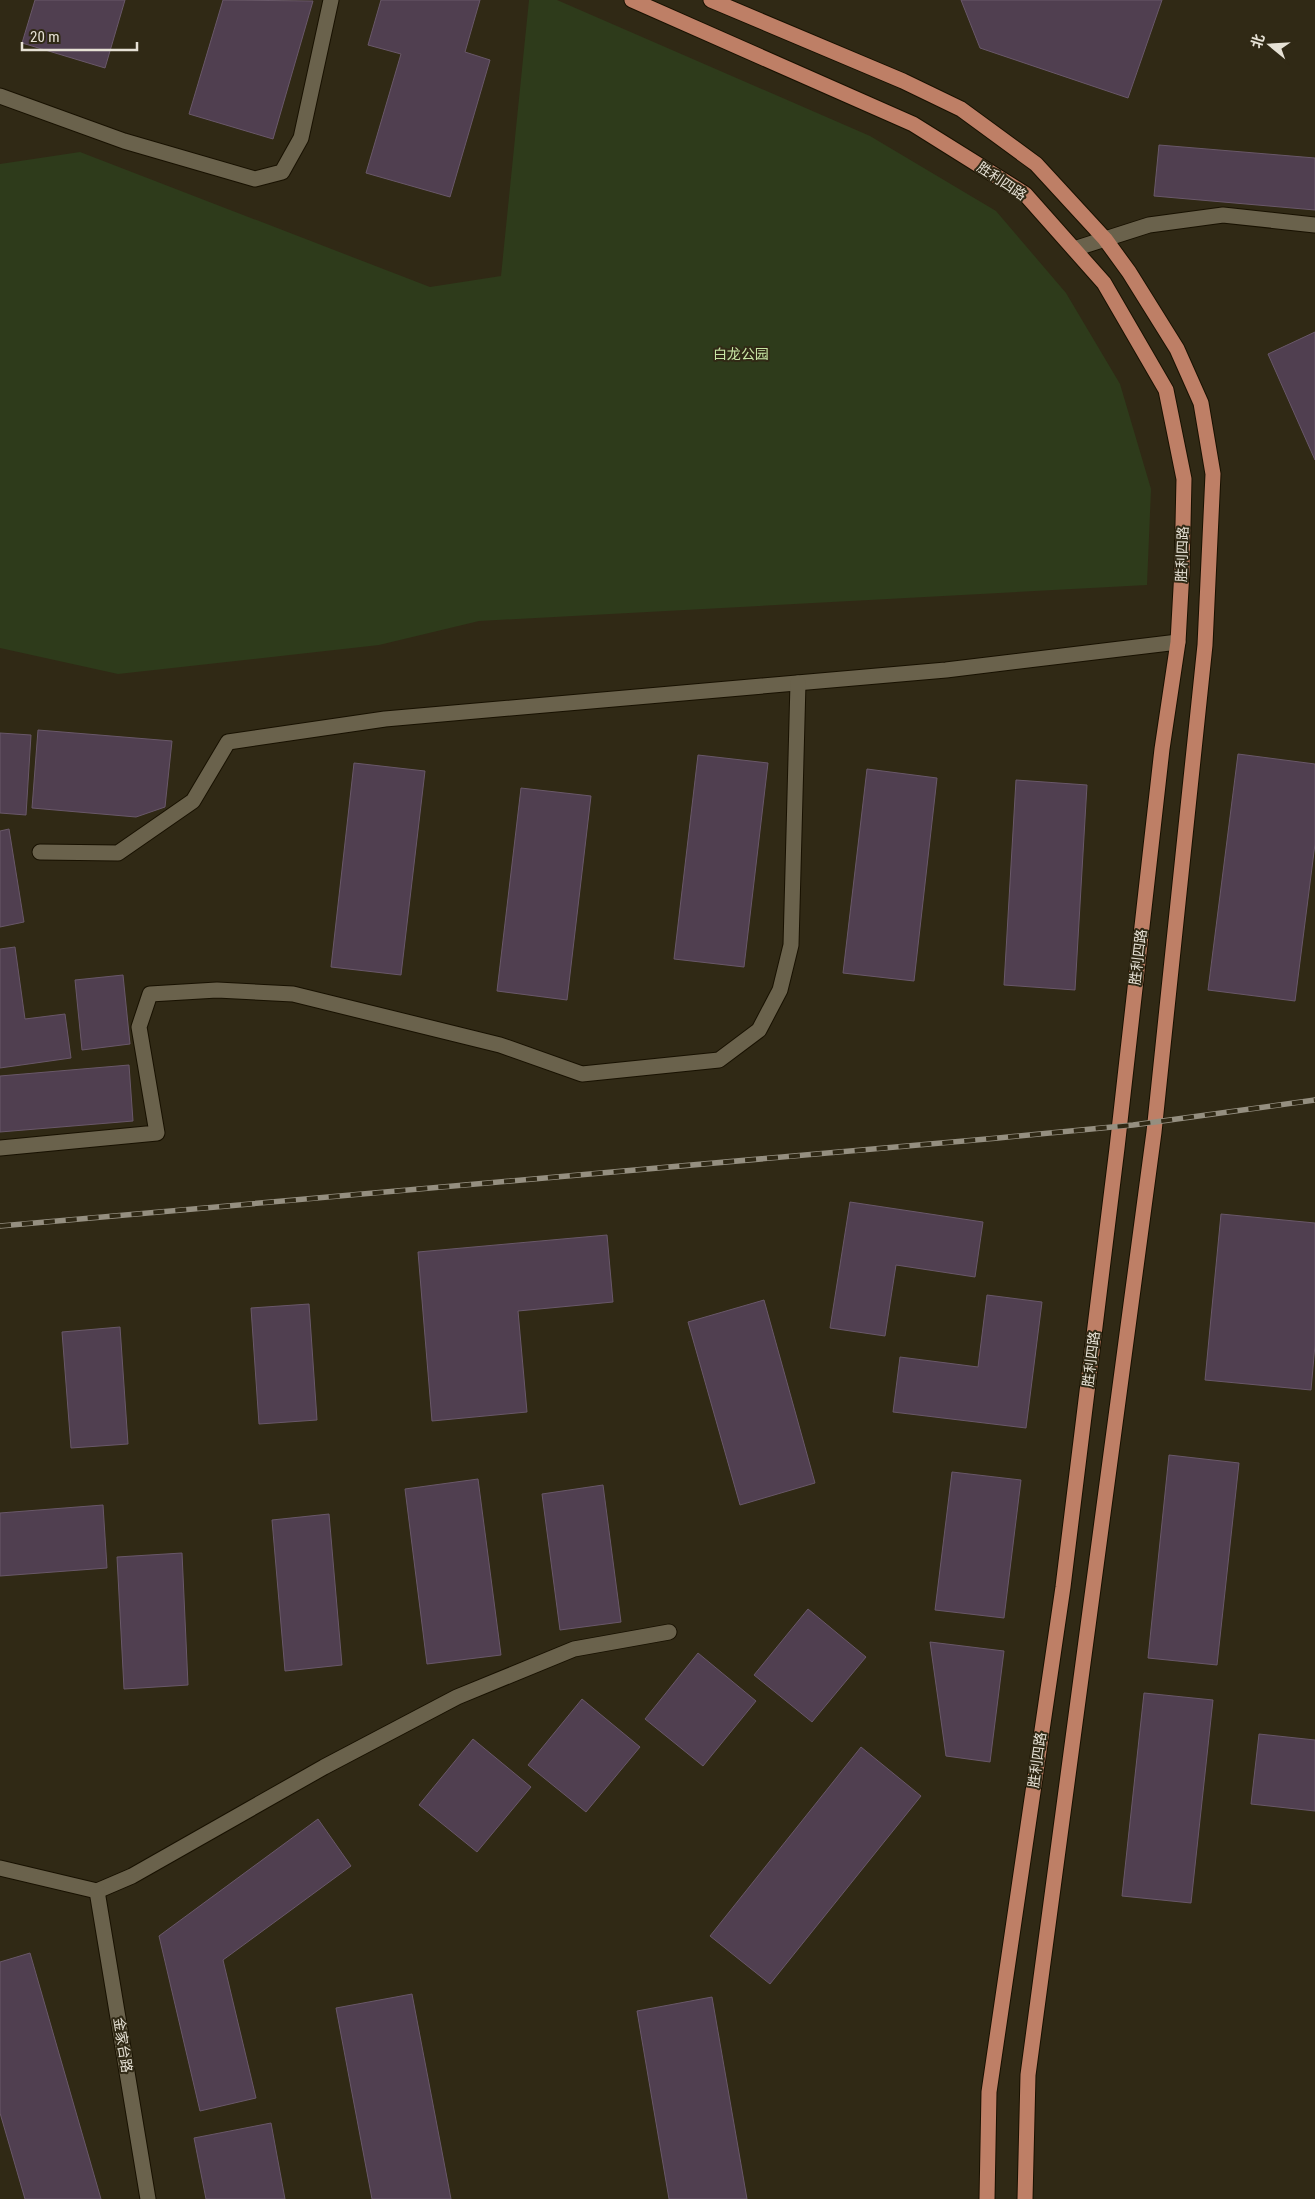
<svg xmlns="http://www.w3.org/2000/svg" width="1315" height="2199" font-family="'Roboto Condensed','Noto Sans SC',sans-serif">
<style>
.green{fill:#2e3b1b}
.building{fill:#503f50;stroke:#695869}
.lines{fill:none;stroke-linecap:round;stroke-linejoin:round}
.minor-casing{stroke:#181101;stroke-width:17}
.major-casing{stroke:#181101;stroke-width:17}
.minor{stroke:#6a624c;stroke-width:15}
.major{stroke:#be7f66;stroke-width:15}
.rail-casing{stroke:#958f80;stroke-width:5.5}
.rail{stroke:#302915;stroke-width:4;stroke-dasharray:11;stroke-linecap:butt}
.labels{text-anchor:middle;stroke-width:4;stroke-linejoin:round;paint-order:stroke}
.street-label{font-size:14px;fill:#e6e1d5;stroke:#302915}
.park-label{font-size:14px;fill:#c7e4a3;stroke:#302915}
</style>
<rect width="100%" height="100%" fill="#302915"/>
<path class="green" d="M529 0H557L870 136 996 211 1066 293 1120 384 1151 489 1147 585 479 621 379 645 118 674 0 648V164L80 152 430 287 501 276Z"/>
<g class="building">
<path d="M35 0H125L105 68 22 43Z"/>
<path d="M223 0 313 1 273 139 189 114Z"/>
<path d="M381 0H480L465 52 490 60 450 197 366 173 401 54 368 45Z"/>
<path d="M961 0H1162L1128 98 980 48Z"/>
<path d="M1159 145 1315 158V210L1154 196Z"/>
<path d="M1315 332V460L1268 354Z"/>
<path d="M38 730 172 741 165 807 136 817 32 808Z"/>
<path d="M0 733 31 735 26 815 0 813Z"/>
<path d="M1238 754 1315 764V844L1295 1001 1208 990Z"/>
<path d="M698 755 768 763 744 967 674 959Z"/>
<path d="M354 763 425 771 401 975 331 967Z"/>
<path d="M867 769 937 778 914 981 843 973Z"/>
<path d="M1016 780 1087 785 1075 990 1004 985Z"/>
<path d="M521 788 591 796 567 1000 497 991Z"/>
<path d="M9 829 24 922 0 927V831Z"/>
<path d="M15 947 25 1019 65 1014 71 1058 0 1068V949Z"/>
<path d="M123 975 130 1044 82 1050 75 980Z"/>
<path d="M129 1065 133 1121 0 1132V1076Z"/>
<path d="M850 1202 983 1222 975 1277 896 1265 885 1336 830 1328Z"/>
<path d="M1221 1214 1315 1223V1345L1311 1390 1205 1380Z"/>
<path d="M607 1235 613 1302 518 1311 527 1412 432 1421 418 1252Z"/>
<path d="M987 1295 1042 1302 1026 1428 893 1412 900 1357 978 1367Z"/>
<path d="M764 1300 815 1483 740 1505 688 1322Z"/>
<path d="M309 1304 317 1420 259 1424 251 1308Z"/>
<path d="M120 1327 128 1444 71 1448 62 1332Z"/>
<path d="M1169 1455 1239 1463 1217 1665 1148 1658Z"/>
<path d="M952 1472 1021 1480 1004 1618 935 1610Z"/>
<path d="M478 1479 501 1655 427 1664 405 1489Z"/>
<path d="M603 1485 621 1622 560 1630 542 1494Z"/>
<path d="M103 1505 107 1568 0 1576V1513Z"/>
<path d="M329 1514 342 1665 285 1671 272 1520Z"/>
<path d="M182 1553 188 1685 124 1689 117 1557Z"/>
<path d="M808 1609 866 1657 812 1722 754 1675Z"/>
<path d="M930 1642 1004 1651 990 1762 946 1756Z"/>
<path d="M698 1653 756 1701 703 1766 645 1719Z"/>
<path d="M1144 1693 1213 1700 1191 1903 1122 1896Z"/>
<path d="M582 1699 640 1747 586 1812 528 1765Z"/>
<path d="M1259 1734 1315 1740V1811L1251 1804Z"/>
<path d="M473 1739 531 1787 477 1852 419 1805Z"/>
<path d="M861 1747 921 1796 770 1984 710 1936Z"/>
<path d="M318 1819 351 1866 223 1960 256 2098 200 2111 159 1936Z"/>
<path d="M30 1953 101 2199H25L0 2113V1962Z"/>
<path d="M412 1994 451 2199H372L336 2008Z"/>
<path d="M712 1997 747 2199H669L637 2011Z"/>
<path d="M271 2123 285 2199H206L194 2138Z"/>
</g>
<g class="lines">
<defs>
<g id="minor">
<path d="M0 96 124 141 255 179 282 172 301 138 331 0"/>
<path d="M1074 249 1149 225 1223 215 1315 225"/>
<path d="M40 852 118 853 193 801 228 742 385 719 946 670 1178 642"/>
<path d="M0 1148 157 1133 139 1027 150 994 217 990 293 994 500 1045 582 1074 719 1060 759 1030 780 990 791 945 798 683"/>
<path d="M0 1868 97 1891 132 1876 324 1767 457 1697 574 1649 669 1632"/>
<path d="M97 1891 148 2199"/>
</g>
<g id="major">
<path d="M632 0 913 124 1025 194 1104 283 1166 390 1184 479 1182 570 1178 642 1162 749 1117 1148 1063 1587 989 2092 987 2199"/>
<path d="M711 0 903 81 961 109 1036 164 1105 239 1129 272 1177 349 1201 403 1213 474 1205 645 1154 1132 1028 2075 1025 2199"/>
</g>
</defs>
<use href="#minor" class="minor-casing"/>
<use href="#major" class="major-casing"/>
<use href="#minor" class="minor"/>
<use href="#major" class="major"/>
<defs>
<path id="rail" d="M0 1226 998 1138 1133 1125 1315 1100"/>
</defs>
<use href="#rail" class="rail-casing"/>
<use href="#rail" class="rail"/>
</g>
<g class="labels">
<g class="street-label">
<text transform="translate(1002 181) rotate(34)" y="5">胜利四路</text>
<text transform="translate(1182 554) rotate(-88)" y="5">胜利四路</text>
<text transform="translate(1138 957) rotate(-83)" y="5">胜利四路</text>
<text transform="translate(1091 1359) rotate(-83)" y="5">胜利四路</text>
<text transform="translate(1037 1760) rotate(-82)" y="5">胜利四路</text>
<text transform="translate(123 2045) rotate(81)" y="5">金家台路</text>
</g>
<g class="park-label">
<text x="741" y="359">白龙公园</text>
</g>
</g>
<g transform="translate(1270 45) rotate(288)" stroke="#302915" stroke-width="4" paint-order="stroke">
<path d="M0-4L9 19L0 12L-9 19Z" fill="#e6e1d5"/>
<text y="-8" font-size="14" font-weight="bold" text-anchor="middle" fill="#e6e1d5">北</text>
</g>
<path d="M22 42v8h115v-8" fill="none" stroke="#e6e1d5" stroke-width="2.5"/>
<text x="30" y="42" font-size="15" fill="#e6e1d5" stroke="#302915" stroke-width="4" paint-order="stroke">20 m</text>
</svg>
